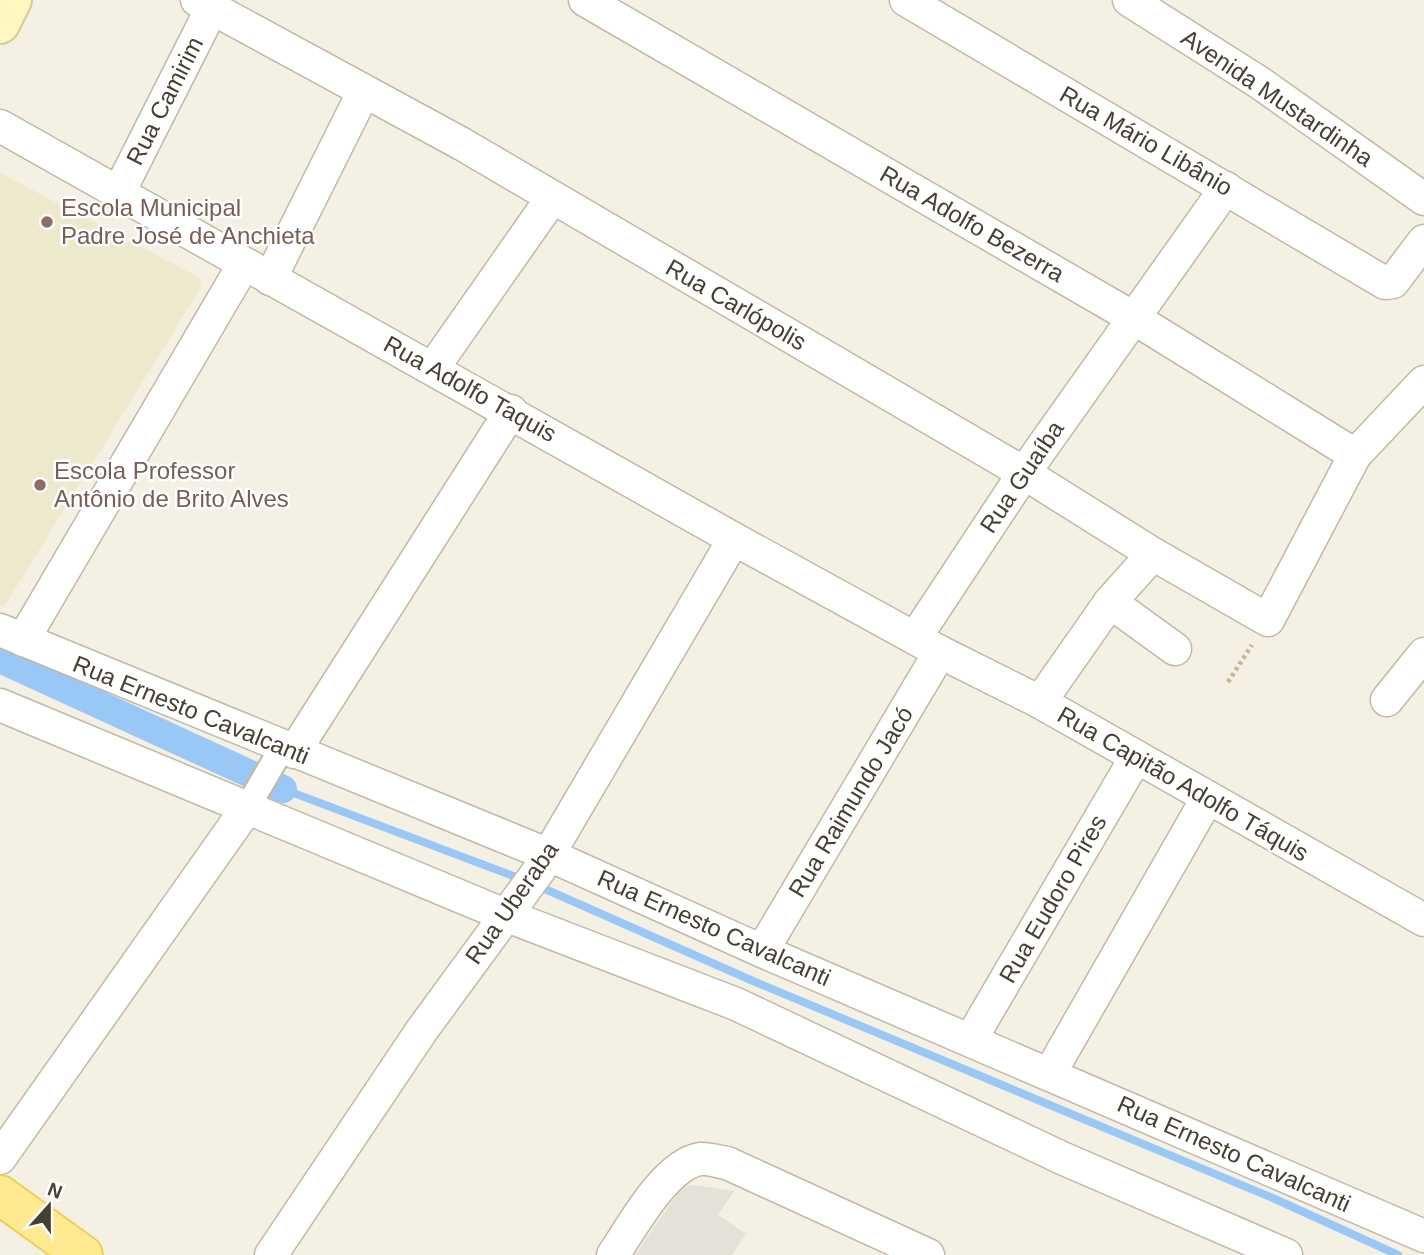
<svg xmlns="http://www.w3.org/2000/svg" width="1424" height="1255" font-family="Arial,sans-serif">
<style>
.industrial{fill:#e5e1d9}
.education{fill:#eee8cc}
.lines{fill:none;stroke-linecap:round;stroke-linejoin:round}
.stream{stroke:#99c8f7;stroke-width:8}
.canal{stroke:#99c8f7;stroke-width:28}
.pedestrian-casing{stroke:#c0b9a5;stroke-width:28}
.minor-casing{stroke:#c0b9a5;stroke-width:35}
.secondary-casing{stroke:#d8cc8e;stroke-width:42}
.primary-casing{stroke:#efcf56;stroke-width:42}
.path{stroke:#c3b795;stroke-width:4.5;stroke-dasharray:3.5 3.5;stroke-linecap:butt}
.pedestrian{stroke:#fff;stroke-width:24}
.minor{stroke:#fff;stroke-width:32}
.secondary{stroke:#fff6c2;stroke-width:38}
.primary{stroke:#ffea91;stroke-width:38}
.education-dot{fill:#8d6e63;stroke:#fff;stroke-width:2.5}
.labels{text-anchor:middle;stroke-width:5;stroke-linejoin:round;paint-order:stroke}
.street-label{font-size:24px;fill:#464033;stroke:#fff}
.education-label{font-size:24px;fill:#785e54;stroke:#fff;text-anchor:start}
</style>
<rect width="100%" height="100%" fill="#f4f0e3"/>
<path class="industrial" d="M694 1185 734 1191 718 1215 746 1234 732 1255H635L683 1186Z"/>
<path class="education" d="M0 173 200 278 201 287 4 607H0Z"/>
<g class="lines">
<g class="stream">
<path d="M283 789 524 880"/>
<path d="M536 885 753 981 1275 1199 1398 1255"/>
</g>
<path class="canal" d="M0 659 283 789"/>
<defs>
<path id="pedestrian" d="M247 808 282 748"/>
<g id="minor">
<path d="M197 0 462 144 1024 473 1153 554 1268 620 1355 455 1424 382"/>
<path d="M585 0 1132 317 1355 455"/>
<path d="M906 0 1385 283 1393 282 1424 241"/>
<path d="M1129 0 1260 83 1424 199"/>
<path d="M0 126 734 539 940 652 1040 702 1424 920"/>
<path d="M118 194 212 8"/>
<path d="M270 279 363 93"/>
<path d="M433 368 552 198"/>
<path d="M1110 602 1175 649"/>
<path d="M0 630 549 855 762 951 1424 1236"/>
<path d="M915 638 1024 473 1226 188"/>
<path d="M23 640 244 264"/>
<path d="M1387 700 1424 654"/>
<path d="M1040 702 1110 602 1153 554"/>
<path d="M0 705 505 915 736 1004 1062 1158 1286 1255"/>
<path d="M294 752 511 411"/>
<path d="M762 951 940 652"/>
<path d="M971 1039 1135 759"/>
<path d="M1050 1073 1207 799"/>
<path d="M0 1158 247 808"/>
<path d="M271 1255 422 1030 540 869 734 539"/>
<path d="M613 1255C632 1227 665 1165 700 1159 708 1158 719 1162 727 1163L928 1255"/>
</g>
<path id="secondary" d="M0 24 12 0"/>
<path id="primary" d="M0 1195 83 1255"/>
</defs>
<use href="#pedestrian" class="pedestrian-casing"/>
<use href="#minor" class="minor-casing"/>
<use href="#secondary" class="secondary-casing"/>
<use href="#primary" class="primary-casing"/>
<path class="path" d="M1228 682 1252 645"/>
<use href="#pedestrian" class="pedestrian"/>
<use href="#minor" class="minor"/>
<use href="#secondary" class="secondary"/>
<use href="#primary" class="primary"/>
</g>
<g class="education-dot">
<circle cx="47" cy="222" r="7"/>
<circle cx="40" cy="485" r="7"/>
</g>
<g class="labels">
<g class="street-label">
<text transform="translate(1277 98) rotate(34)" y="8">Avenida Mustardinha</text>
<text transform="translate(165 101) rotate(-63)" y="8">Rua Camirim</text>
<text transform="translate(1146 141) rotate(30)" y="8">Rua Mário Libânio</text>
<text transform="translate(972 224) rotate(30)" y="8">Rua Adolfo Bezerra</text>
<text transform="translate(736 305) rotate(30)" y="8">Rua Carlópolis</text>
<text transform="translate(470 389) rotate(29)" y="8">Rua Adolfo Taquis</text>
<text transform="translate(1022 477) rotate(-56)" y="8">Rua Guaíba</text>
<text transform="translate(191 710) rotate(22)" y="8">Rua Ernesto Cavalcanti</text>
<text transform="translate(1183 784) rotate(30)" y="8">Rua Capitão Adolfo Táquis</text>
<text transform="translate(851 802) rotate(-59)" y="8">Rua Raimundo Jacó</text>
<text transform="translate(1053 899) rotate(-60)" y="8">Rua Eudoro Pires</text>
<text transform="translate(512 903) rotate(-55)" y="8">Rua Uberaba</text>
<text transform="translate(714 928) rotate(24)" y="8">Rua Ernesto Cavalcanti</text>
<text transform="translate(1234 1154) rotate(24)" y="8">Rua Ernesto Cavalcanti</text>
</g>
<g class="education-label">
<text x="61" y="216">Escola Municipal<tspan x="61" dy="28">Padre José de Anchieta</tspan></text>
<text x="54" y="479">Escola Professor<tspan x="54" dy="28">Antônio de Brito Alves</tspan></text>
</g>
</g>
<g transform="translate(49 1206) rotate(21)" stroke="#ffffff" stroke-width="5" paint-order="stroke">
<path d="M0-5L12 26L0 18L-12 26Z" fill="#464033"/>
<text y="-10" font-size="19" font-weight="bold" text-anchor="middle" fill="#464033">N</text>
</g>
</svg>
